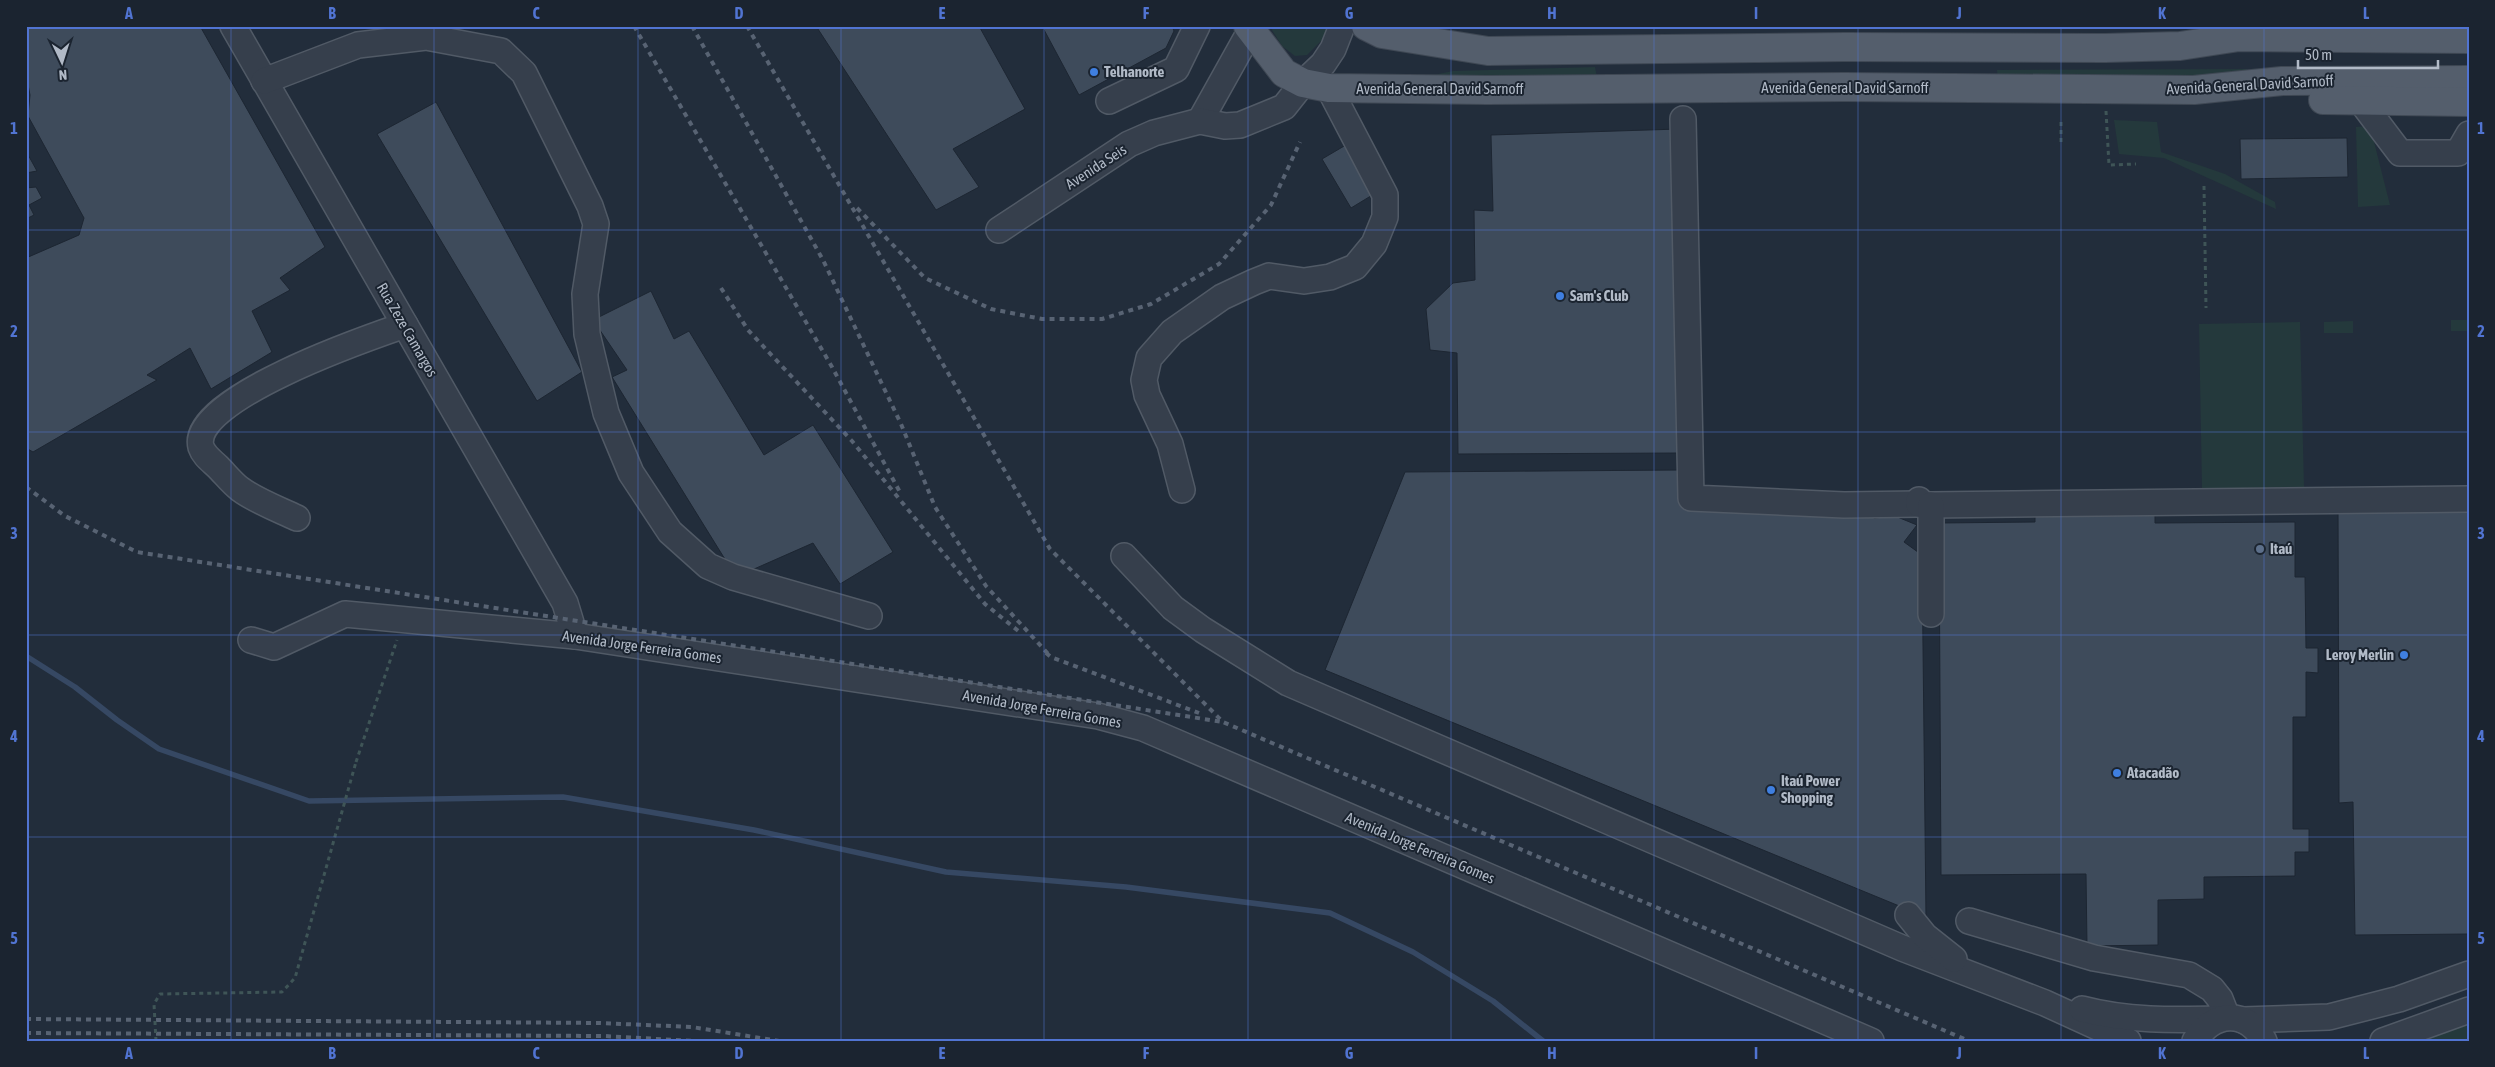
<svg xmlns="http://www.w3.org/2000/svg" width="2495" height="1067" font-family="'Asap Condensed',sans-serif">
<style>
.green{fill:#24393c}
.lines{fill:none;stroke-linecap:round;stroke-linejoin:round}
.stream{stroke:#364863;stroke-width:5.5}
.building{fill:#3e4b5b;stroke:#1d2632}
.minor-casing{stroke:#515a66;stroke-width:28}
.major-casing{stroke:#3f4854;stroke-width:30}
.path{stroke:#3f5557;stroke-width:3;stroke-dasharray:4 4;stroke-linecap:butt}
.minor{stroke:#363f4c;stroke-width:25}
.major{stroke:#545e6c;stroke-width:28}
.rail{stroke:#586373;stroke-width:4;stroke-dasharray:5 5;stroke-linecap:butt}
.path-bridge{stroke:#3f5557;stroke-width:3;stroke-dasharray:4 4;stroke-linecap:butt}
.grid{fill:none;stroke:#5174d2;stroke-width:1;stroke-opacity:0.55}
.shop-dot{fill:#3f7fe0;stroke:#1b2430;stroke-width:2}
.service-dot{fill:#5c6f8a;stroke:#1b2430;stroke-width:2}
.labels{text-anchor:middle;stroke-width:4;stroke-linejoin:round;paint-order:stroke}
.poi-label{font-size:15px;font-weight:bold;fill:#b1bac7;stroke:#1b2430;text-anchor:start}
.street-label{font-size:15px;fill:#b1bac7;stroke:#1b2430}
.neatline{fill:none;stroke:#5174d2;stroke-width:2}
.grid-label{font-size:16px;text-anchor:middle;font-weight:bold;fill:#5174d2}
</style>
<rect width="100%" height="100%" fill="#222d3b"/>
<g class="green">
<path d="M1273 26H1326V36L1307 55 1295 56 1282 46 1272 30Z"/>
<path d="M1595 67 1598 83 1414 79 1453 71Z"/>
<path d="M2247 69 2246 76 1998 82 1997 70Z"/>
<path d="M2114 120 2157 122 2161 152 2225 174 2275 202 2276 209 2164 158 2119 154Z"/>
<path d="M2370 126 2390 205 2358 207 2356 127Z"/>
<rect x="2451" y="320" width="18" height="11"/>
<path d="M2353 321V333H2324V322Z"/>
<path d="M2300 322 2304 487 2202 489 2199 324Z"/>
<path d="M2469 1018V1041H2417Z"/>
</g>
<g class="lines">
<path class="stream" d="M26 656 75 687 117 720 159 749 309 801 563 797 754 830 946 872 1126 887 1330 913 1413 952 1493 1001 1543 1041"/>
</g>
<g class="building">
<path d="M26 26H200L325 247 280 278 290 290 252 311 272 352 211 389 190 348 147 375 157 380 33 452 26 448V258L79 235 84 218 28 116 30 95 26 74Z"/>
<path d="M816 26H979L1025 109 953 149 979 187 936 210Z"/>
<path d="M1042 26H1172L1174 31 1166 48 1079 95Z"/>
<path d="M1451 26H1595V28Z"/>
<path d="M436 102 582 372 537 401 377 134Z"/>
<path d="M1679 129 1681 453 1458 454 1457 353 1430 350 1426 309 1453 283 1475 280 1474 210 1493 211 1491 135Z"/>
<path d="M2347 138 2348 177 2241 179 2240 139Z"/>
<path d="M1351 142 1379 191 1351 208 1322 159Z"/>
<path d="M26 151 37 171 26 173Z"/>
<path d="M36 187 42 198 29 205 34 215 26 219V188Z"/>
<path d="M651 291 674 339 689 331 764 455 813 425 893 552 840 584 813 543 736 577 612 377 627 370 593 320Z"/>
<path d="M1680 470 1679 500 1864 510 1874 518 1895 516 1917 525 1904 542 1922 555 1926 917 1325 670 1405 472Z"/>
<path d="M2469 505V934L2355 935 2353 802 2339 803 2338 508Z"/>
<path d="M2155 508V523L2295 522V577H2305L2306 648H2318V673L2306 672V717H2293V829H2309V852H2295V876L2204 877V899L2158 900V945L2087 946 2086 874 1941 875 1939 523 2035 522V509Z"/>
</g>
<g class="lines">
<defs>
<g id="minor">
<path d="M233 26 565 603 575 636"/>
<path d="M264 81 358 45 426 37 501 51 524 73 590 206 596 224 585 294 587 334 606 413 631 473 670 532 708 566 733 577 869 616"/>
<path d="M2360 100 2400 153H2458L2469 134"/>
<path d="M1109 101 1176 69 1197 26"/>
<path d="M1683 119 1691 498 1844 505 1919 504"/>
<path d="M1200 121 1253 26"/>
<path d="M999 230 1129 144 1154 133 1200 121 1225 126 1240 125 1284 107 1303 83 1323 64 1333 49 1342 26"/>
<path d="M1182 490 1170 444 1147 395 1144 380 1149 358 1172 332 1222 297 1254 282 1269 276 1304 281 1330 277 1355 267 1374 244 1385 217V195L1329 88"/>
<path d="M1919 500V504L1931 505 2469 499"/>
<path d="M1931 505V614"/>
<path d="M297 518C278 509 256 501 240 489 232 483 225 474 218 467 212 461 204 456 201 447 188 399 370 337 405 325"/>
<path d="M1124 556 1173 608 1203 630 1288 683 1902 948 2045 1003 2128 1041"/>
<path d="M251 640 274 647 345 614 575 636 1098 716 1143 728 1871 1041"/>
<path d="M1908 915 1925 936 1954 959"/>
<path d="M1969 921 2094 958 2189 975 2212 989 2220 999 2227 1017"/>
<path d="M2082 1009C2127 1021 2173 1020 2219 1019"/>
<path d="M2243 1020 2329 1017 2399 999 2469 974"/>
<path d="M2195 1041C2213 1011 2247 1009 2264 1041"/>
<path d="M2383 1041 2469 1010"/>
</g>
<g id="major">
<path d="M1248 26 1284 73 1303 83 1329 88 1487 90 1845 87 2194 90 2282 81 2469 80"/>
<path d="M1366 26 1382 34 1488 51 1845 47 2105 48 2180 46 2239 37 2469 39"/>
<path d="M2323 100 2469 102"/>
</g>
</defs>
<use href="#minor" class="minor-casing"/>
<use href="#major" class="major-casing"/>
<g class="path">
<path d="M2106 111 2109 165 2136 164"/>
<path d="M2061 122V144"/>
<path d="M2204 186 2206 308"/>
<path d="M356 762 397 640"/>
</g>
<use href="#minor" class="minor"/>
<use href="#major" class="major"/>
<g class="rail">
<path d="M634 26 832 367 901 494"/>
<path d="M692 26 823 260 901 424 935 507 986 586 1051 657"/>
<path d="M747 26 1050 549 1223 722 1969 1041"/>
<path d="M857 208 925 278 991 309 1042 319H1102L1151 304 1219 264 1271 205 1300 142"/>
<path d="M721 288 748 330 852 441 985 604 1022 634"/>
<path d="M26 487 65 516 137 552 1223 722"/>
<path d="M1046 653 1051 657 1199 713"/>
<path d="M26 1019 600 1023 692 1027 779 1041"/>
<path d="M26 1033 604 1036 694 1041"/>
</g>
<path class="path-bridge" d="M156 1041 154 1004 160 994 282 992 295 978 356 762"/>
</g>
<path class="grid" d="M231 26V1041M434 26V1041M638 26V1041M841 26V1041M1044 26V1041M1248 26V1041M1451 26V1041M1654 26V1041M1858 26V1041M2061 26V1041M2264 26V1041M26 230H2469M26 432H2469M26 635H2469M26 837H2469"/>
<g class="shop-dot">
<circle cx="1094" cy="72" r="5"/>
<circle cx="1560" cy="296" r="5"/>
<circle cx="2404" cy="655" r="5"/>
<circle cx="2117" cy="773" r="5"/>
<circle cx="1771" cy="790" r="5"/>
</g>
<circle class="service-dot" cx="2260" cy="549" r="5"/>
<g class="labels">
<g class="poi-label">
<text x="1104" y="77">Telhanorte</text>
<text x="1570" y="301">Sam's Club</text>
<text x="2270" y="554">Itaú</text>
<text x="2394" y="660" text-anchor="end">Leroy Merlin</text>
<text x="2127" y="778">Atacadão</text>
<text x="1781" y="786">Itaú Power<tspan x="1781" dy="17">Shopping</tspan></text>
</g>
<g class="street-label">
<text transform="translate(2250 85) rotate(-3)" y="5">Avenida General David Sarnoff</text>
<text x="1845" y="93">Avenida General David Sarnoff</text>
<text x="1440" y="94">Avenida General David Sarnoff</text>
<text transform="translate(1096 167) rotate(-33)" y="5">Avenida Seis</text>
<text transform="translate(407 330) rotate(60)" y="5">Rua Zeze Camargos</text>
<text transform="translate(642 647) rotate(8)" y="5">Avenida Jorge Ferreira Gomes</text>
<text transform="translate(1042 709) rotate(10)" y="5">Avenida Jorge Ferreira Gomes</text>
<text transform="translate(1420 848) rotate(23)" y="5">Avenida Jorge Ferreira Gomes</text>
</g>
</g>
<rect width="2495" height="1067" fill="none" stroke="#1b2430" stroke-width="55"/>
<g transform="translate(62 62) rotate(176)" stroke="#1b2430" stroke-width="4" paint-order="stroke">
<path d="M0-4L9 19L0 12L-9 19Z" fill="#b1bac7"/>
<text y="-8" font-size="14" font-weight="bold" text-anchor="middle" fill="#b1bac7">N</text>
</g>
<path d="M2298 60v8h140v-8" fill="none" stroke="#b1bac7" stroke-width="2.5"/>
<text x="2305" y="60" font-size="15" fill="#b1bac7" stroke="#1b2430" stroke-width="4" paint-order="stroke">50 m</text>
<rect x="28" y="28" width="2440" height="1012" class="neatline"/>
<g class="grid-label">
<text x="129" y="19">A</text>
<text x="332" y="19">B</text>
<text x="536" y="19">C</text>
<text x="739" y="19">D</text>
<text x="942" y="19">E</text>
<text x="1146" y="19">F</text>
<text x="1349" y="19">G</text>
<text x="1552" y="19">H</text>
<text x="1756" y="19">I</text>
<text x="1959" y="19">J</text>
<text x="2162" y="19">K</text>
<text x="2366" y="19">L</text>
<text x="14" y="134">1</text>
<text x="2481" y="134">1</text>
<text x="14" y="337">2</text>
<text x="2481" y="337">2</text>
<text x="14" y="539">3</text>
<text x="2481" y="539">3</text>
<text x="14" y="742">4</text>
<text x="2481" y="742">4</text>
<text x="14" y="944">5</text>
<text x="2481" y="944">5</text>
<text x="129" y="1059">A</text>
<text x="332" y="1059">B</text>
<text x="536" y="1059">C</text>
<text x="739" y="1059">D</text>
<text x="942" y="1059">E</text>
<text x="1146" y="1059">F</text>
<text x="1349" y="1059">G</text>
<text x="1552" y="1059">H</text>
<text x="1756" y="1059">I</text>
<text x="1959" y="1059">J</text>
<text x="2162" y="1059">K</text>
<text x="2366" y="1059">L</text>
</g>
</svg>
